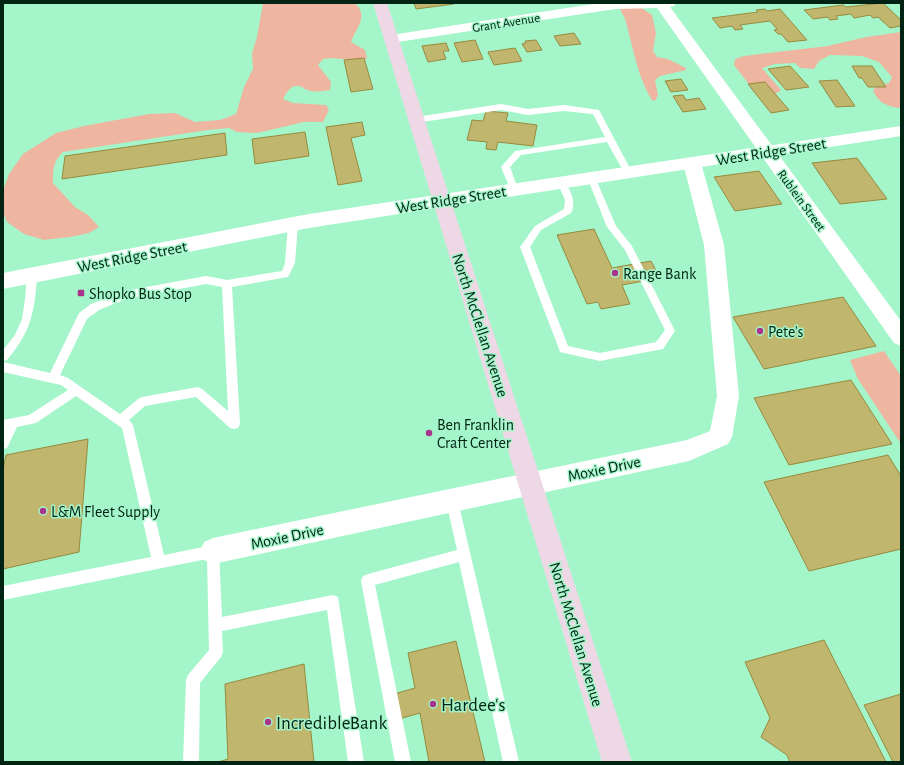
<svg xmlns="http://www.w3.org/2000/svg" width="904" height="765" font-family="'Alegreya Sans',sans-serif">
<style>
.green{fill:#eeb5a0}
.building{fill:#c1b66e;stroke:#978a3d}
.lines{fill:none;stroke-linecap:round;stroke-linejoin:round}
.service{fill:#fff;fill-rule:evenodd}
.minor{fill:#fff;fill-rule:evenodd}
.tertiary{fill:#fff;fill-rule:evenodd}
.secondary{fill:#eed8e6;fill-rule:evenodd}
.poi-dot{fill:#a9338a;stroke:#a4f6ca;stroke-width:1.5}
.labels{text-anchor:middle;stroke-width:3;stroke-linejoin:round;paint-order:stroke}
.far-street-label{font-size:13px;fill:#012314;stroke:#a4f6ca}
.street-label{font-size:16px;fill:#012314;stroke:#a4f6ca}
.poi-label{font-size:16px;fill:#012314;stroke:#a4f6ca;text-anchor:start}
.near-poi-label{font-size:19px;fill:#012314;stroke:#a4f6ca;text-anchor:start}
</style>
<rect width="100%" height="100%" fill="#a4f6ca"/>
<g class="green">
<path d="M263 3H354C370 15 356 28 351 42L365 50 367 59C351 63 338 56 323 59L318 65 331 82 330 90C323 91 314 93 308 90 306 90 304 88 302 87 292 83 287 91 283 99L293 103 326 105 329 110 323 122H304L257 133 237 132 229 128 208 130 63 152C53 161 53 170 53 183L75 207 88 215 99 227 89 233 70 237 44 240 24 234 7 222 3 212V191L9 174 23 154 56 133 84 126 149 114 175 113 195 122 220 120 236 114 244 87 253 69 252 53 257 37Z"/>
<path d="M639 6 652 15 656 33 653 51 657 57 668 59 686 68V70L660 76 655 80 658 95 655 101 652 100C637 76 633 46 625 19 624 15 621 13 620 8Z"/>
<path d="M901 32V108C888 107 878 103 873 90L879 85 889 83 892 77 879 62 862 56 830 55 819 61 814 69 800 68 795 63 775 64 762 68 781 90 774 95 752 88 734 65 735 59 744 56 828 46 866 37Z"/>
<path d="M884 351 901 376V444L858 379 850 360Z"/>
</g>
<g class="building">
<path d="M414 3H454V4L416 9Z"/>
<path d="M883 3 901 20V26L890 28 878 17 873 18 870 15 854 18 851 14 836 16 838 19 830 20 828 17 813 19 804 10 843 5 846 7Z"/>
<path d="M765 9 767 11 780 9 807 40 788 42 781 34H778L774 30 777 29 770 21 740 25 743 29 735 30 732 26 720 28 712 18 758 12 756 10Z"/>
<path d="M574 33 581 44 560 46 554 36Z"/>
<path d="M475 40 483 59 462 62 454 43Z"/>
<path d="M536 40 542 50 527 52 522 44 526 43 525 41Z"/>
<path d="M446 43 449 51H443L446 59 428 62 422 46Z"/>
<path d="M515 48 522 61 494 65 488 52Z"/>
<path d="M364 58 373 89 351 92 344 60Z"/>
<path d="M790 66 809 87 786 90 768 69Z"/>
<path d="M852 66H872L886 87H868L862 78H859Z"/>
<path d="M681 79 688 90 671 92 665 81Z"/>
<path d="M837 80 855 106 836 107 819 81Z"/>
<path d="M765 82 789 110 771 113 748 84Z"/>
<path d="M683 95 686 100 699 98 706 109 683 112 673 96Z"/>
<path d="M486 111 508 113 506 121 537 125 533 146 498 142 496 150 486 149 487 142 467 140 472 120 483 121Z"/>
<path d="M362 122 365 135 351 138 362 181 338 185 326 127Z"/>
<path d="M305 132 309 156 255 164 252 139Z"/>
<path d="M225 133 227 155 62 179 65 156Z"/>
<path d="M857 158 887 199 840 204 812 163Z"/>
<path d="M759 171 782 204 735 211 714 177Z"/>
<path d="M594 229 612 268 651 261 660 278 622 285 630 304 601 309 598 302 587 304 557 235Z"/>
<path d="M843 297 876 346 764 369 733 317Z"/>
<path d="M851 380 892 444 789 465 754 398Z"/>
<path d="M88 439 79 552 3 569V469L6 455Z"/>
<path d="M888 455 901 476V549L809 571 764 482Z"/>
<path d="M824 640 886 762H790L787 755 761 737 770 718 745 662Z"/>
<path d="M456 641 485 762H429L420 713 399 719 394 694 415 688 408 653Z"/>
<path d="M304 664 314 762H218L228 759 225 684Z"/>
<path d="M901 694V762H893L864 705Z"/>
</g>
<g class="lines">
<g class="service">
<path d="M501 104 528 109 564 105 599 110 632 172 628 175 625 174 607 142 521 155 510 167 518 189 514 192 511 191 501 167 515 151 605 137 593 114 564 111 528 115 501 110 416 123 412 120 416 117Z"/>
<path d="M591 174 595 177 616 226 632 246 675 331 663 349 600 361 564 353 560 352 559 349 520 247 535 226 564 209 565 200 557 182 561 179 564 180C570 191 577 201 571 213L541 230 530 247 568 346 600 353 656 342 665 330 625 250 607 227 587 177Z"/>
<path d="M293 221 298 224 295 263 288 277 232 287 240 424 238 428 234 429 230 428 196 397 145 406 129 420 133 425 164 555 213 545 218 547 219 551 222 617 333 595 338 597 364 762H348L327 610 222 631 223 652 221 657 200 683 199 762H183L186 680 188 675 209 650 207 559 3 600V586L151 557 122 428 76 396 36 423 17 427 7 448 3 449V420L29 415 68 390 61 385 3 372V362L50 373 79 313 91 304 125 291 206 276 227 280 282 271 285 263 288 224ZM206 284 222 287 228 411 202 389 198 387 142 397 138 399 120 414 68 378 60 375 87 319 99 310 126 299Z"/>
<path d="M32 271 35 272 37 275C35 311 31 332 7 360L3 361V350L15 335 22 319 25 299 27 275 29 272Z"/>
<path d="M452 495 456 497 458 501 519 762H503L459 562 375 585 411 762H395L361 581 363 576 368 574 457 550 446 501 448 497Z"/>
</g>
<g class="minor">
<path d="M600 3H676L674 6 670 7 901 321V346L894 343 657 8 615 9 391 43 386 42 384 39 386 36 391 35Z"/>
<path d="M692 157 698 159 701 163 724 245 739 396 732 437 728 444 689 461 213 564 204 560 200 551 204 542 213 538 687 440 710 431 717 396 704 245 683 163 686 159Z"/>
</g>
<path class="tertiary" d="M901 126V136L309 228 3 289V273L309 214Z"/>
<path class="secondary" d="M373 3H387L632 762H602Z"/>
</g>
<g class="poi-dot">
<circle cx="615" cy="273" r="4"/>
<rect x="77" y="289" width="8" height="8" rx="2"/>
<circle cx="760" cy="331" r="4"/>
<circle cx="429" cy="433" r="4"/>
<circle cx="43" cy="511" r="4"/>
<circle cx="433" cy="704" r="4"/>
<circle cx="268" cy="722" r="4"/>
</g>
<g class="labels">
<g class="far-street-label">
<text transform="translate(506 22) rotate(-9)" y="5">Grant Avenue</text>
<text transform="translate(802 200) rotate(54)" y="5">Rublein Street</text>
</g>
<g class="street-label">
<text transform="translate(771 151) rotate(-9)" y="6">West Ridge Street</text>
<text transform="translate(451 199) rotate(-9)" y="6">West Ridge Street</text>
<text transform="translate(132 256) rotate(-11)" y="6">West Ridge Street</text>
<text transform="translate(481 325) rotate(72)" y="6">North McClellan Avenue</text>
<text transform="translate(604 468) rotate(-12)" y="6">Moxie Drive</text>
<text transform="translate(287 536) rotate(-12)" y="6">Moxie Drive</text>
<text transform="translate(577 634) rotate(73)" y="6">North McClellan Avenue</text>
</g>
<g class="poi-label">
<text x="623" y="279">Range Bank</text>
<text x="89" y="299">Shopko Bus Stop</text>
<text x="768" y="337">Pete's</text>
<text x="437" y="430">Ben Franklin<tspan x="437" dy="18">Craft Center</tspan></text>
<text x="51" y="517">L&amp;M Fleet Supply</text>
</g>
<g class="near-poi-label">
<text x="441" y="711">Hardee's</text>
<text x="276" y="729">IncredibleBank</text>
</g>
</g>
<rect width="904" height="765" fill="none" stroke="#012314" stroke-width="8"/>
</svg>
